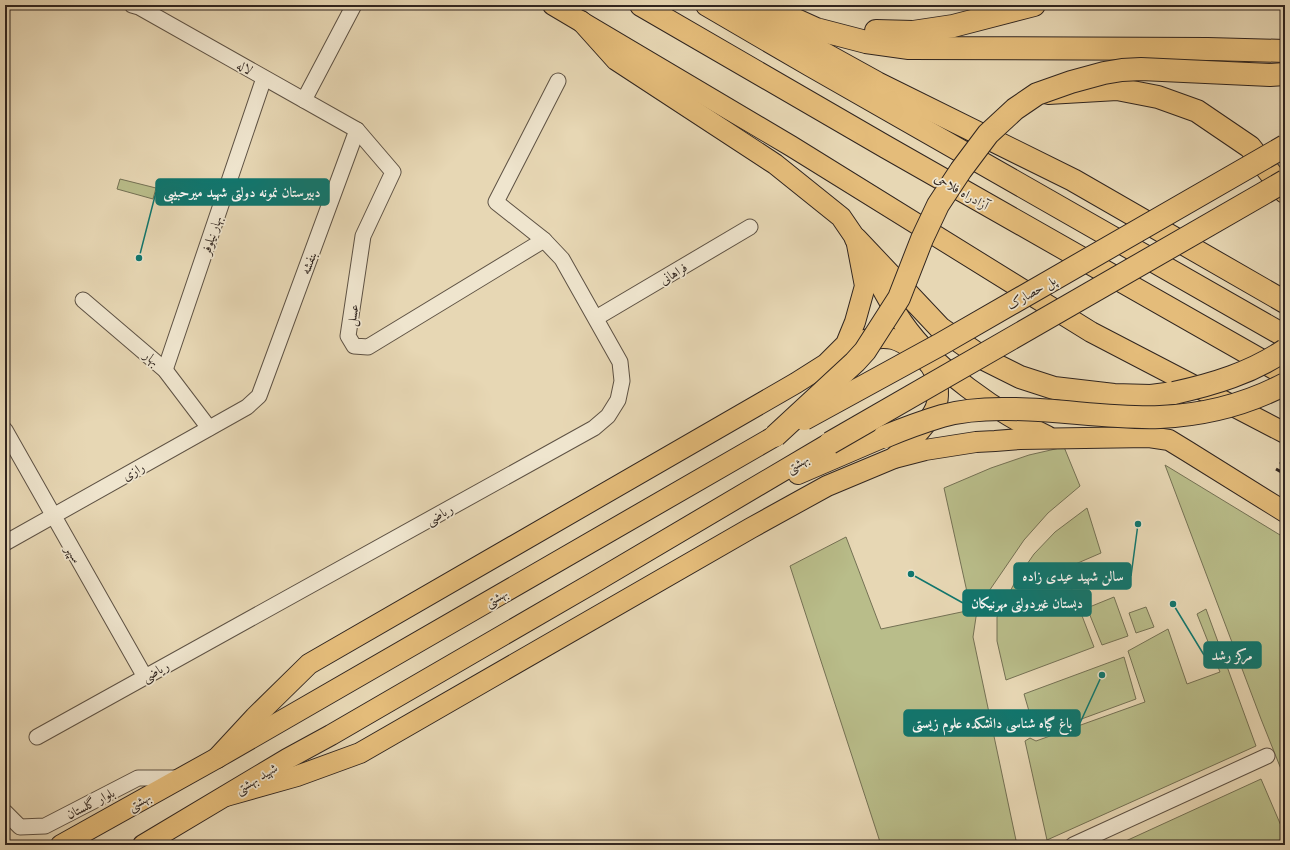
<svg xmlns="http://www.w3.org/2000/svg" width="1290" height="850" font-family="'Libre Caslon Text',Amiri,serif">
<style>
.green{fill:#b9bd8a;stroke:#747154}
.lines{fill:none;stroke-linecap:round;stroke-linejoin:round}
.minor-casing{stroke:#5e5244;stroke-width:17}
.major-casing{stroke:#30251f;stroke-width:22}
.highway-casing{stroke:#30251f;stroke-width:24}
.minor{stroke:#efe5ce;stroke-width:15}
.major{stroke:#e4bc7a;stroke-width:20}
.highway{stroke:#e4bc7a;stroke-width:22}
.rail{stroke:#30251f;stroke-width:3;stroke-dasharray:7 7;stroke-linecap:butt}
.highway-bridge-casing{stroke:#30251f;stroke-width:24;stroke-linecap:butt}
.highway-bridge{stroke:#e4bc7a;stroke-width:22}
.labels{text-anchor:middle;stroke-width:3.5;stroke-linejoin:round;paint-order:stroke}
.street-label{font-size:13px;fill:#30251f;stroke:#efe5ce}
.leader{fill:none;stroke:#0f766e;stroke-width:1.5}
.callout-dot{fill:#0f766e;stroke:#efe5ce;stroke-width:1.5}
.callout{fill:#0f766e;stroke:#0f766e;stroke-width:1.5}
.callout-label{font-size:14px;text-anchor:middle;font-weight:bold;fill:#fff}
</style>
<rect width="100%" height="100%" fill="#e7d7b4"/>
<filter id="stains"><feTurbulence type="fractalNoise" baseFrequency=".005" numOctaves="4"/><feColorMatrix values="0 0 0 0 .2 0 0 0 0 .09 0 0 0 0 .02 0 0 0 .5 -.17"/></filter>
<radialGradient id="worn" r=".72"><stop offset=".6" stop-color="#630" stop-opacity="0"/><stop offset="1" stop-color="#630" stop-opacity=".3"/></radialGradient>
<g class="green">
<path d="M120 179 156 188 153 199 117 189Z"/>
<path d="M1064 447 1080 486 1048 513 1024 540 987 594 976 617 973 637 1017 845H881L790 566 846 537 881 629 971 610 944 488 991 468 1029 455Z"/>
<path d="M1165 465 1285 538V779L1261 719Z"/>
<path d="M1087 508 1101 553 1064 569 1094 647 1006 680 997 641V617L1016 580 1034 554 1055 532Z"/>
<path d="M1114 597 1128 636 1102 645 1087 608Z"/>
<path d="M1146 607 1154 627 1136 633 1129 613Z"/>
<path d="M1206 609 1256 746 1047 840 1025 741 1030 738 1036 741 1145 702 1128 651 1168 629 1187 684 1220 672 1197 614Z"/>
<path d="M1124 657 1136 699 1057 728C1050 720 1043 718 1031 718L1024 694Z"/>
<path d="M1261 779 1285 835V845H1117Z"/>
</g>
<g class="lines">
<defs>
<g id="minor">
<path d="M132 5 139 7 357 130 393 172 363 236 348 336 354 346 368 347 544 240"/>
<path d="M304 100 354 5"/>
<path d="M83 300 165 370 209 428"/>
<path d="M596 318 750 227"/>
<path d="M165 370 264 78"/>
<path d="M5 430 145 677"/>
<path d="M5 543 247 407 259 396 357 130"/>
<path d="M37 737 594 428 608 416 618 400 622 381 620 362 562 259 544 240 496 202 558 81"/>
<path d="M5 812 20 827 45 826 138 778H180"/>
<path d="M1073 845 1267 756"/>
</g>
<g id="major">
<path d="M553 5 791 146 1091 332 1285 433"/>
<path d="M865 256C877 279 888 302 903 323 935 369 996 412 1047 436"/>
<path d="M859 341C870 339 882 336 893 339 905 342 928 359 933 370 938 378 939 394 937 403 934 419 906 446 894 458"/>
<path d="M798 474 884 437"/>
<path d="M217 758 255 717 309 664 796 383 826 364 846 344 855 322 865 286 856 239 841 217 775 164 616 60 581 21"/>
<path d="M226 796 297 776 360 753 751 528 827 486 894 458 925 450 976 442 995 441 1020 439 1149 437 1169 440 1187 451 1285 512"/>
<path d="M61 845 217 758 775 436"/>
<path d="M143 845 287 759 331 735 593 583 830 443"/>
</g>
<g id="highway">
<path d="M641 5 886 147 1285 374"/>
<path d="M707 5 810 65 1285 336"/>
<path d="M736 5 877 83 1073 180 1285 302"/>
<path d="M763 5 816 29 866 42 909 48 1208 49 1285 51"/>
<path d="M876 31 913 32 953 26 1034 5"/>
<path d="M1048 93 1117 89 1158 97 1197 111 1250 147 1285 192"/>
<path d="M856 239 940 328 986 360 1020 377 1054 388 1114 395 1151 396 1174 393"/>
</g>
</defs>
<use href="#minor" class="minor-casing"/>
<use href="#major" class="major-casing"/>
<use href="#highway" class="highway-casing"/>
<use href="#minor" class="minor"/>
<use href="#major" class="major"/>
<use href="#highway" class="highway"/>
<g class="rail">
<path d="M1280 462 1285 465"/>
<path d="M1276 469 1285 474"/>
</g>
<defs>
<g id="highway-bridge">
<path d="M1174 393C1214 384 1251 373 1285 350"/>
<path d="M804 419 941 344 1285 146"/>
<path d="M775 436 855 362 865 351 899 298 922 239 938 205 961 170 988 134 1015 109 1037 94 1071 82 1104 73 1122 70 1141 69 1270 75 1285 74"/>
<path d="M884 437C903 429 922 422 942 416 960 411 982 409 1002 409 1055 408 1107 419 1160 417 1204 415 1245 405 1285 384"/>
<path d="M830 443 1285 181"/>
</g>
</defs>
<use href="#highway-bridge" class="highway-bridge-casing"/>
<use href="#highway-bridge" class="highway-bridge"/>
</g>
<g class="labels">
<g class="street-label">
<text transform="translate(245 67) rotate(29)" y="5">لاله</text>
<text transform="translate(962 191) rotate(30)" y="5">آزادراه فلاحی</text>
<text transform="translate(211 235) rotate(-71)" y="5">بهار نیلوفر</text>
<text transform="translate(308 263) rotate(-70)" y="5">بنفشه</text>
<text transform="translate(673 273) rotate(-31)" y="5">فراهانی</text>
<text transform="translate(1031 292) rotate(-30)" y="5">پل حصارک</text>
<text transform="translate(352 315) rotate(-81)" y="5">عسل</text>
<text transform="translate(152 358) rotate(41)" y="5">بهار</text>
<text transform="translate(797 463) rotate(-31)" y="5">بهشتى</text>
<text transform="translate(133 471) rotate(-30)" y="5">رازی</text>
<text transform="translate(439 514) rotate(-29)" y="5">ریاضی</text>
<text transform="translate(74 554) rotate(60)" y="5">سپهر</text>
<text transform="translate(496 597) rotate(-30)" y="5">بهشتى</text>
<text transform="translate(155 671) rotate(-29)" y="5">ریاضی</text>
<text transform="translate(256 778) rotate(-31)" y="5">شهید بهشتی</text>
<text transform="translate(139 801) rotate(-29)" y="5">بهشتی</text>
<text transform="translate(90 803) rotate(-27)" y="5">بلوار گلستان</text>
</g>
</g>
<path class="leader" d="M139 258L156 192M1138 524L1131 576M911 574L963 603M1173 604L1204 655M1102 675L1080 723"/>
<g class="callout-dot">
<circle cx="139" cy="258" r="4"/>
<circle cx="1138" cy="524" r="4"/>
<circle cx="911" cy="574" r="4"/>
<circle cx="1173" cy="604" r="4"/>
<circle cx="1102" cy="675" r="4"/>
</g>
<g class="callout">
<rect x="156" y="179" width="173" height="26" rx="4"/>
<rect x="1014" y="563" width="117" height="26" rx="4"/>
<rect x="963" y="590" width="128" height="26" rx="4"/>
<rect x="1204" y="642" width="57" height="26" rx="4"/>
<rect x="904" y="710" width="176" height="26" rx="4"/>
</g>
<g class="callout-label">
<text x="242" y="197">دبیرستان نمونه دولتی شهید میرحبیبی</text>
<text x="1073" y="581">سالن شهید عیدی زاده</text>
<text x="1027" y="608">دبستان غیردولتی مهرنیکان</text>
<text x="1232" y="660">مرکز رشد</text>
<text x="992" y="728">باغ گیاه شناسی دانشکده علوم زیستی</text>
</g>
<rect width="1290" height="850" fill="none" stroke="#e7d7b4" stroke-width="20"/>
<rect x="6" y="6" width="1278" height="838" fill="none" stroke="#30251f" stroke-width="2"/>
<rect x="10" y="10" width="1270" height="830" fill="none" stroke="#30251f"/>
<rect width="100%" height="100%" filter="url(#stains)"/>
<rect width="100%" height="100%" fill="url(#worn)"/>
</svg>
